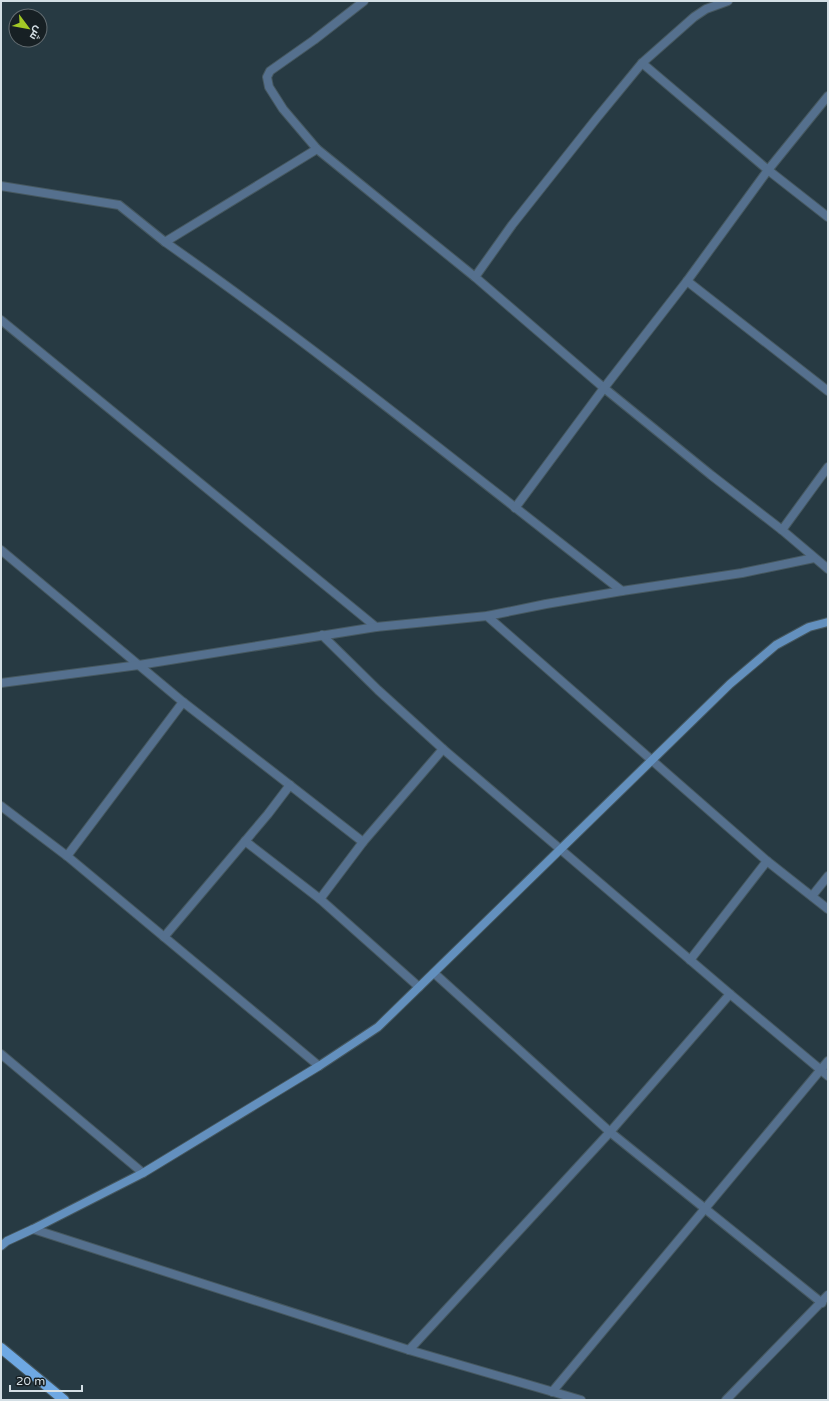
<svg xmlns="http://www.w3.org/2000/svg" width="829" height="1401" font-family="'Varela Round',Cairo,sans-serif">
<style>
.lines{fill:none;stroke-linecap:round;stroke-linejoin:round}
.street-casing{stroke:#465860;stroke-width:10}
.secondary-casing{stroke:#465860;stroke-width:10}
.primary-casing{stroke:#465860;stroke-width:12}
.street{stroke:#55708e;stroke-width:8}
.secondary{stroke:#6390be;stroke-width:8}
.primary{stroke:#6ea8e3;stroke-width:10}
</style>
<rect width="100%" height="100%" fill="#273a43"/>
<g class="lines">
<defs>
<g id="street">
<path d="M364 1 314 40 270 71 267 77 269 87 283 109 317 149 475 277 604 388 711 475 782 530 828 569"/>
<path d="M642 63 768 170 828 217"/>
<path d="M1 186 119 205 165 242 317 149"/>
<path d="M165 242C322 352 471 474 622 591"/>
<path d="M475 277 512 225 596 119 642 63 694 17 706 9 728 1"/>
<path d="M687 281 828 391"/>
<path d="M1 320 376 627"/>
<path d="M515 508 604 388 687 281 768 170 828 96"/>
<path d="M782 530 828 467"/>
<path d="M1 550 183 702 363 842 320 899"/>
<path d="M487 616 767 861 828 909"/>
<path d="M322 635 378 690 443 749 730 994 828 1076"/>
<path d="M1 683 139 665 376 627 487 616 546 604 622 591 742 573 814 558"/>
<path d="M1 806 67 856 319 1066"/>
<path d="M245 841 320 899 419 987"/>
<path d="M363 842 443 749"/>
<path d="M67 856 183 702"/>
<path d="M812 896 828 876"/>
<path d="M164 937 268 814 290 785"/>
<path d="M690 960 767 861"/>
<path d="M434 973 610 1132 822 1303"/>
<path d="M1 1054 143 1173"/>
<path d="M33 1229 409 1350 581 1400"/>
<path d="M409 1350 610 1132 730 994"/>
<path d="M552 1392 828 1061"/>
<path d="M726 1400 828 1295"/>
</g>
<path id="secondary" d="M1 1246 7 1241 33 1229 143 1173 319 1066 378 1027 730 684 776 645 809 627 828 622"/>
<path id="primary" d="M1 1348 64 1400"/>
</defs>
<use href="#street" class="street-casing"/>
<use href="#secondary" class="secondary-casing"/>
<use href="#primary" class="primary-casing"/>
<use href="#street" class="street"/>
<use href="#secondary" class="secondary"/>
<use href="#primary" class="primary"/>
</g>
<rect width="829" height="1401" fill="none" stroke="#d4dfe5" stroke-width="4"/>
<g transform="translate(28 28) rotate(122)"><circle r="19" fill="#172024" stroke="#636c71"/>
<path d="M0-3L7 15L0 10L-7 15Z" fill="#a3c926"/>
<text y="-6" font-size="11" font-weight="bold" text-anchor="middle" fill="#d4dfe5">ش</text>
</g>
<path d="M10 1385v6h72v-6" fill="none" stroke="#d4dfe5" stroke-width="2"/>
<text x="16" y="1385" font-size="12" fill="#d4dfe5" stroke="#172024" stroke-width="3" paint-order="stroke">20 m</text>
</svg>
